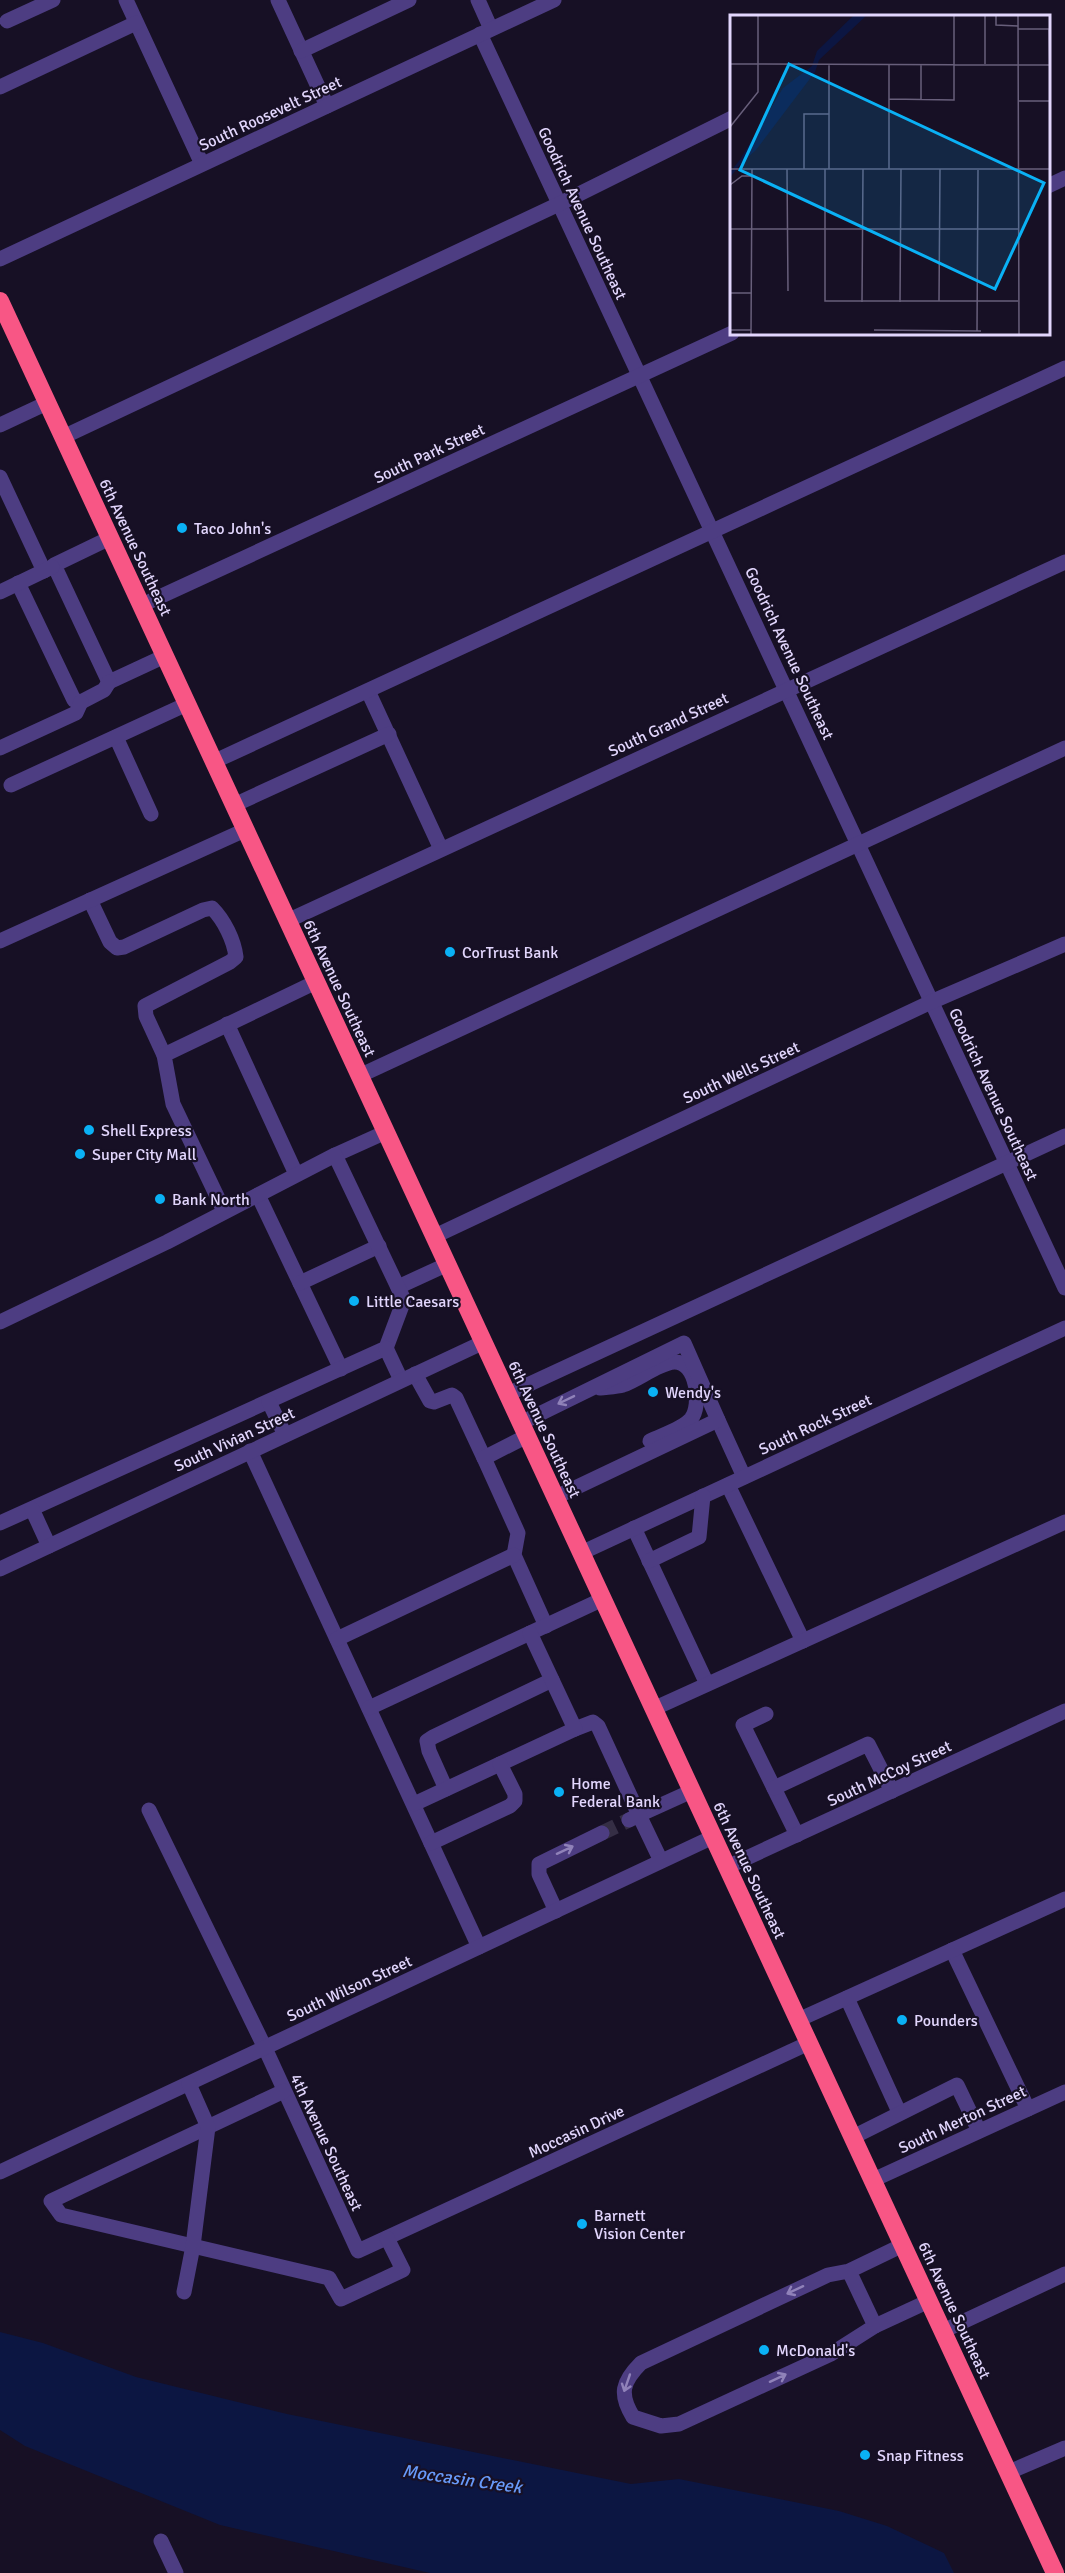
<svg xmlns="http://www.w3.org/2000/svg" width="1065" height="2573" font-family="Signika,sans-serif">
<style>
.water{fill:#0c1642}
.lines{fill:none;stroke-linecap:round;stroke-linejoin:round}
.minor-tunnel{stroke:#352e45;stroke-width:15;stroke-dasharray:15 8;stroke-linecap:butt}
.minor{stroke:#4d3d82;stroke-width:15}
.highway{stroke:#f85685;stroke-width:18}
.oneway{stroke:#9082b9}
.poi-dot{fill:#0ab1f5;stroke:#171025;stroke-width:2}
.labels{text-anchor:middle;stroke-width:4.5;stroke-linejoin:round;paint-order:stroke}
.street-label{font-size:16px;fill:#e2d6fd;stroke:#171025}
.poi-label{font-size:16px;fill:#e2d6fd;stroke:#171025;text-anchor:start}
.water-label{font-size:18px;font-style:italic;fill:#689af9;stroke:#171025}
.inset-river{fill:none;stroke:#0c1642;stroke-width:3}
.inset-road{fill:none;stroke:#685f7b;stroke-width:1.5}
.view{fill:#0ab1f5;fill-opacity:0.15;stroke:#0ab1f5;stroke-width:3}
.inset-edge{fill:none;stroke:#e2d6fd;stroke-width:3}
</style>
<rect width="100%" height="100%" fill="#171025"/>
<path class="water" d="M0 2332 43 2343 136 2377 287 2414 631 2484 679 2479 839 2511 887 2526 944 2553 954 2573H430L220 2525 25 2446 0 2430Z"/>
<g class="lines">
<path class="minor-tunnel" d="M602 1833 629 1820"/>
<g class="minor">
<path d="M126 0 202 164"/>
<path d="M278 0 327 106"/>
<path d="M478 0 491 29"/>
<path d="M7 21 53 0"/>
<path d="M480 34 1065 1288"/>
<path d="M301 51 409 0"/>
<path d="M0 87 136 23"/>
<path d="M1048 186 1065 178"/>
<path d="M0 259 554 0"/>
<path d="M0 425 47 403"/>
<path d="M63 437 559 204 732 118"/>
<path d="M0 477 44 571"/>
<path d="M110 538 54 565 109 682 165 656"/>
<path d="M18 583 74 700 81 702 104 690 109 682"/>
<path d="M0 592 52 567"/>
<path d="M142 605 732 333"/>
<path d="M368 691 441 849"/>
<path d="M116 737 151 814"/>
<path d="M0 748 76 713 81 702"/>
<path d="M213 762 1065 368"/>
<path d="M11 785 187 704"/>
<path d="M234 805 389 734"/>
<path d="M90 900 110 942 117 948 124 947 203 910 212 908C224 920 234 940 236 957L230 962 145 1006 146 1016 164 1055"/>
<path d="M287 921 1065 562"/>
<path d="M0 941 245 830"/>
<path d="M227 1024 296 1174"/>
<path d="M359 1076 1065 748"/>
<path d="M335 1155 386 1132"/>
<path d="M258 1195 341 1369"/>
<path d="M224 1211 173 1104 164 1055 316 982"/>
<path d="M435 1236 931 1002 1065 944"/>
<path d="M300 1283 379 1246"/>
<path d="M398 1287 448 1264"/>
<path d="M0 1322 167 1242 335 1155 404 1300 386 1348 0 1523"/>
<path d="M386 1348 401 1380"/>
<path d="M415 1374 430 1401 434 1402 452 1395 456 1398 484 1458"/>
<path d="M600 1388C607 1387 616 1387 623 1385 638 1380 659 1363 674 1362 697 1361 702 1405 691 1419 682 1429 662 1435 650 1441"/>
<path d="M508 1394 1065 1136"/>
<path d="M269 1402 285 1435"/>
<path d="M718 1420 744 1477"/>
<path d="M521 1423 684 1343 718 1420 556 1497"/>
<path d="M527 1436 484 1458 518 1533 514 1555 546 1626"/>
<path d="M250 1451 479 1947"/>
<path d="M728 1485 803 1641"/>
<path d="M32 1509 49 1546"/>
<path d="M634 1528 707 1684"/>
<path d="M581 1553 1065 1328"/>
<path d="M649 1561 699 1537 703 1496"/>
<path d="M0 1569 484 1342"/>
<path d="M337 1639 514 1555"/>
<path d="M369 1708 603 1599"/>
<path d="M653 1709 1065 1522"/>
<path d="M766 1714 743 1725 797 1835"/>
<path d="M575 1729 593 1722 598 1726 639 1815 692 1791"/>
<path d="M774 1788 868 1744 892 1791"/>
<path d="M446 1789 429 1751 427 1741 433 1737 552 1680"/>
<path d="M414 1804 575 1729 530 1633"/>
<path d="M149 1810 265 2048 358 2251 809 2043"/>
<path d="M629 1820 639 1815 661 1861"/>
<path d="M431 1843 510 1806 515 1801V1794L500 1764"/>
<path d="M727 1867 1065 1711"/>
<path d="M556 1911 539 1874V1864L602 1833"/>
<path d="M952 1950 1028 2109"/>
<path d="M847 1998 899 2112"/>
<path d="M798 2020 1065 1899"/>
<path d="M284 2091 51 2201 61 2215 329 2278 341 2299 403 2270 387 2238"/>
<path d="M853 2137 957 2085 979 2131"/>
<path d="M0 2172 713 1837"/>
<path d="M873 2180 1065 2092"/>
<path d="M849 2271 875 2326 831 2354 679 2424 661 2426 633 2417C619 2394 622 2382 641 2363L828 2275 849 2271 903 2245"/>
<path d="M184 2292 193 2246 208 2127 189 2084"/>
<path d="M875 2326 929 2301"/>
<path d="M943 2331 1065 2274"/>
<path d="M1009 2472 1065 2448"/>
<path d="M161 2541 176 2573"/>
</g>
<path class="highway" d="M0 301 1055 2573"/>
</g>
<defs><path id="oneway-shaft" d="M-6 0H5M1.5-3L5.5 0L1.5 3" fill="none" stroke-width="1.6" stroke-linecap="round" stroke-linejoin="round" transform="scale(1.5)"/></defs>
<g class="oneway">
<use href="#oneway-shaft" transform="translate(566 1400) rotate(154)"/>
<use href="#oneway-shaft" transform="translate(565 1850) rotate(-25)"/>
<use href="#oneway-shaft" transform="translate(795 2290) rotate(155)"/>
<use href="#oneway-shaft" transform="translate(778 2378) rotate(-25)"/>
<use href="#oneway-shaft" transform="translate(627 2383) rotate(109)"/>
</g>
<g class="poi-dot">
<circle cx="182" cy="528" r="6"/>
<circle cx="450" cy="952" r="6"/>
<circle cx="89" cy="1130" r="6"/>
<circle cx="80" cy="1154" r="6"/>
<circle cx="160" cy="1199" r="6"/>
<circle cx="354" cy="1301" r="6"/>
<circle cx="653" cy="1392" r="6"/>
<circle cx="559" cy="1792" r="6"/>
<circle cx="902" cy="2020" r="6"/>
<circle cx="582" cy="2224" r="6"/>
<circle cx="764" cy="2350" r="6"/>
<circle cx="865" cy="2455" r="6"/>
</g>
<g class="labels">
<g class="street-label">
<text transform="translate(270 113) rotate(-25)" y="6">South Roosevelt Street</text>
<text transform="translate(583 213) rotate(65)" y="6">Goodrich Avenue Southeast</text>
<text transform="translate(429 453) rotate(-25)" y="6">South Park Street</text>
<text transform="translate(136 547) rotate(65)" y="6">6th Avenue Southeast</text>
<text transform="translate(790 653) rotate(65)" y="6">Goodrich Avenue Southeast</text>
<text transform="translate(668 724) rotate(-25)" y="6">South Grand Street</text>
<text transform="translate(340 988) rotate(65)" y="6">6th Avenue Southeast</text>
<text transform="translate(741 1072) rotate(-25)" y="6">South Wells Street</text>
<text transform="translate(994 1094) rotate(65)" y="6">Goodrich Avenue Southeast</text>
<text transform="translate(815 1424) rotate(-25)" y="6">South Rock Street</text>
<text transform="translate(545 1429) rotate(65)" y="6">6th Avenue Southeast</text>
<text transform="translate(234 1439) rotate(-25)" y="6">South Vivian Street</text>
<text transform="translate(889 1773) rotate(-25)" y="6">South McCoy Street</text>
<text transform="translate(750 1870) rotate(65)" y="6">6th Avenue Southeast</text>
<text transform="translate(349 1988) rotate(-25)" y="6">South Wilson Street</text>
<text transform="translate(962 2119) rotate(-25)" y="6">South Merton Street</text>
<text transform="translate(576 2131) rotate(-25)" y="6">Moccasin Drive</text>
<text transform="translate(327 2142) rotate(65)" y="6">4th Avenue Southeast</text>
<text transform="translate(955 2310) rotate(65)" y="6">6th Avenue Southeast</text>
</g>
<g class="poi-label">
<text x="194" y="534">Taco John's</text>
<text x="462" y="958">CorTrust Bank</text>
<text x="101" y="1136">Shell Express</text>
<text x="92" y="1160">Super City Mall</text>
<text x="172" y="1205">Bank North</text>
<text x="366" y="1307">Little Caesars</text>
<text x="665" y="1398">Wendy's</text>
<text x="571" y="1789">Home<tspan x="571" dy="18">Federal Bank</tspan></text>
<text x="914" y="2026">Pounders</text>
<text x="594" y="2221">Barnett<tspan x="594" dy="18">Vision Center</tspan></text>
<text x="776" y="2356">McDonald's</text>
<text x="877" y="2461">Snap Fitness</text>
</g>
<g class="water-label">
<text transform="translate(462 2479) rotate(8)" y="6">Moccasin Creek</text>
</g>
</g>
<g transform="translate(730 15)">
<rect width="320" height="320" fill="#171025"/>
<path d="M124 0H137L89 45 85 57 26 135 17 143H11L53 73 82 51 87 36Z" fill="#0c1642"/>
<path class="inset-river" d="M0 160 14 142"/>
<path class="inset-road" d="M266 0V10L288 11M288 0 289 319M288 14H320M319 14 320 67M0 49 320 50M99 49V154M159 49V154M191 49V85M255 49V0M159 84 224 85V0M288 86H320M0 112 28 77V0M0 154H320M57 154 58 276M74 154V99H99M95 154V286H288M0 170 12 161H22M0 214H289M0 278H21M209 286 210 154M132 287 133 154M170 287 171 154M0 315H21M144 315 251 316M247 316 248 155M21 319 22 154"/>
<path class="view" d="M59 49 314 168 265 274 10 155Z"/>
<rect width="320" height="320" class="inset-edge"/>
</g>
</svg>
